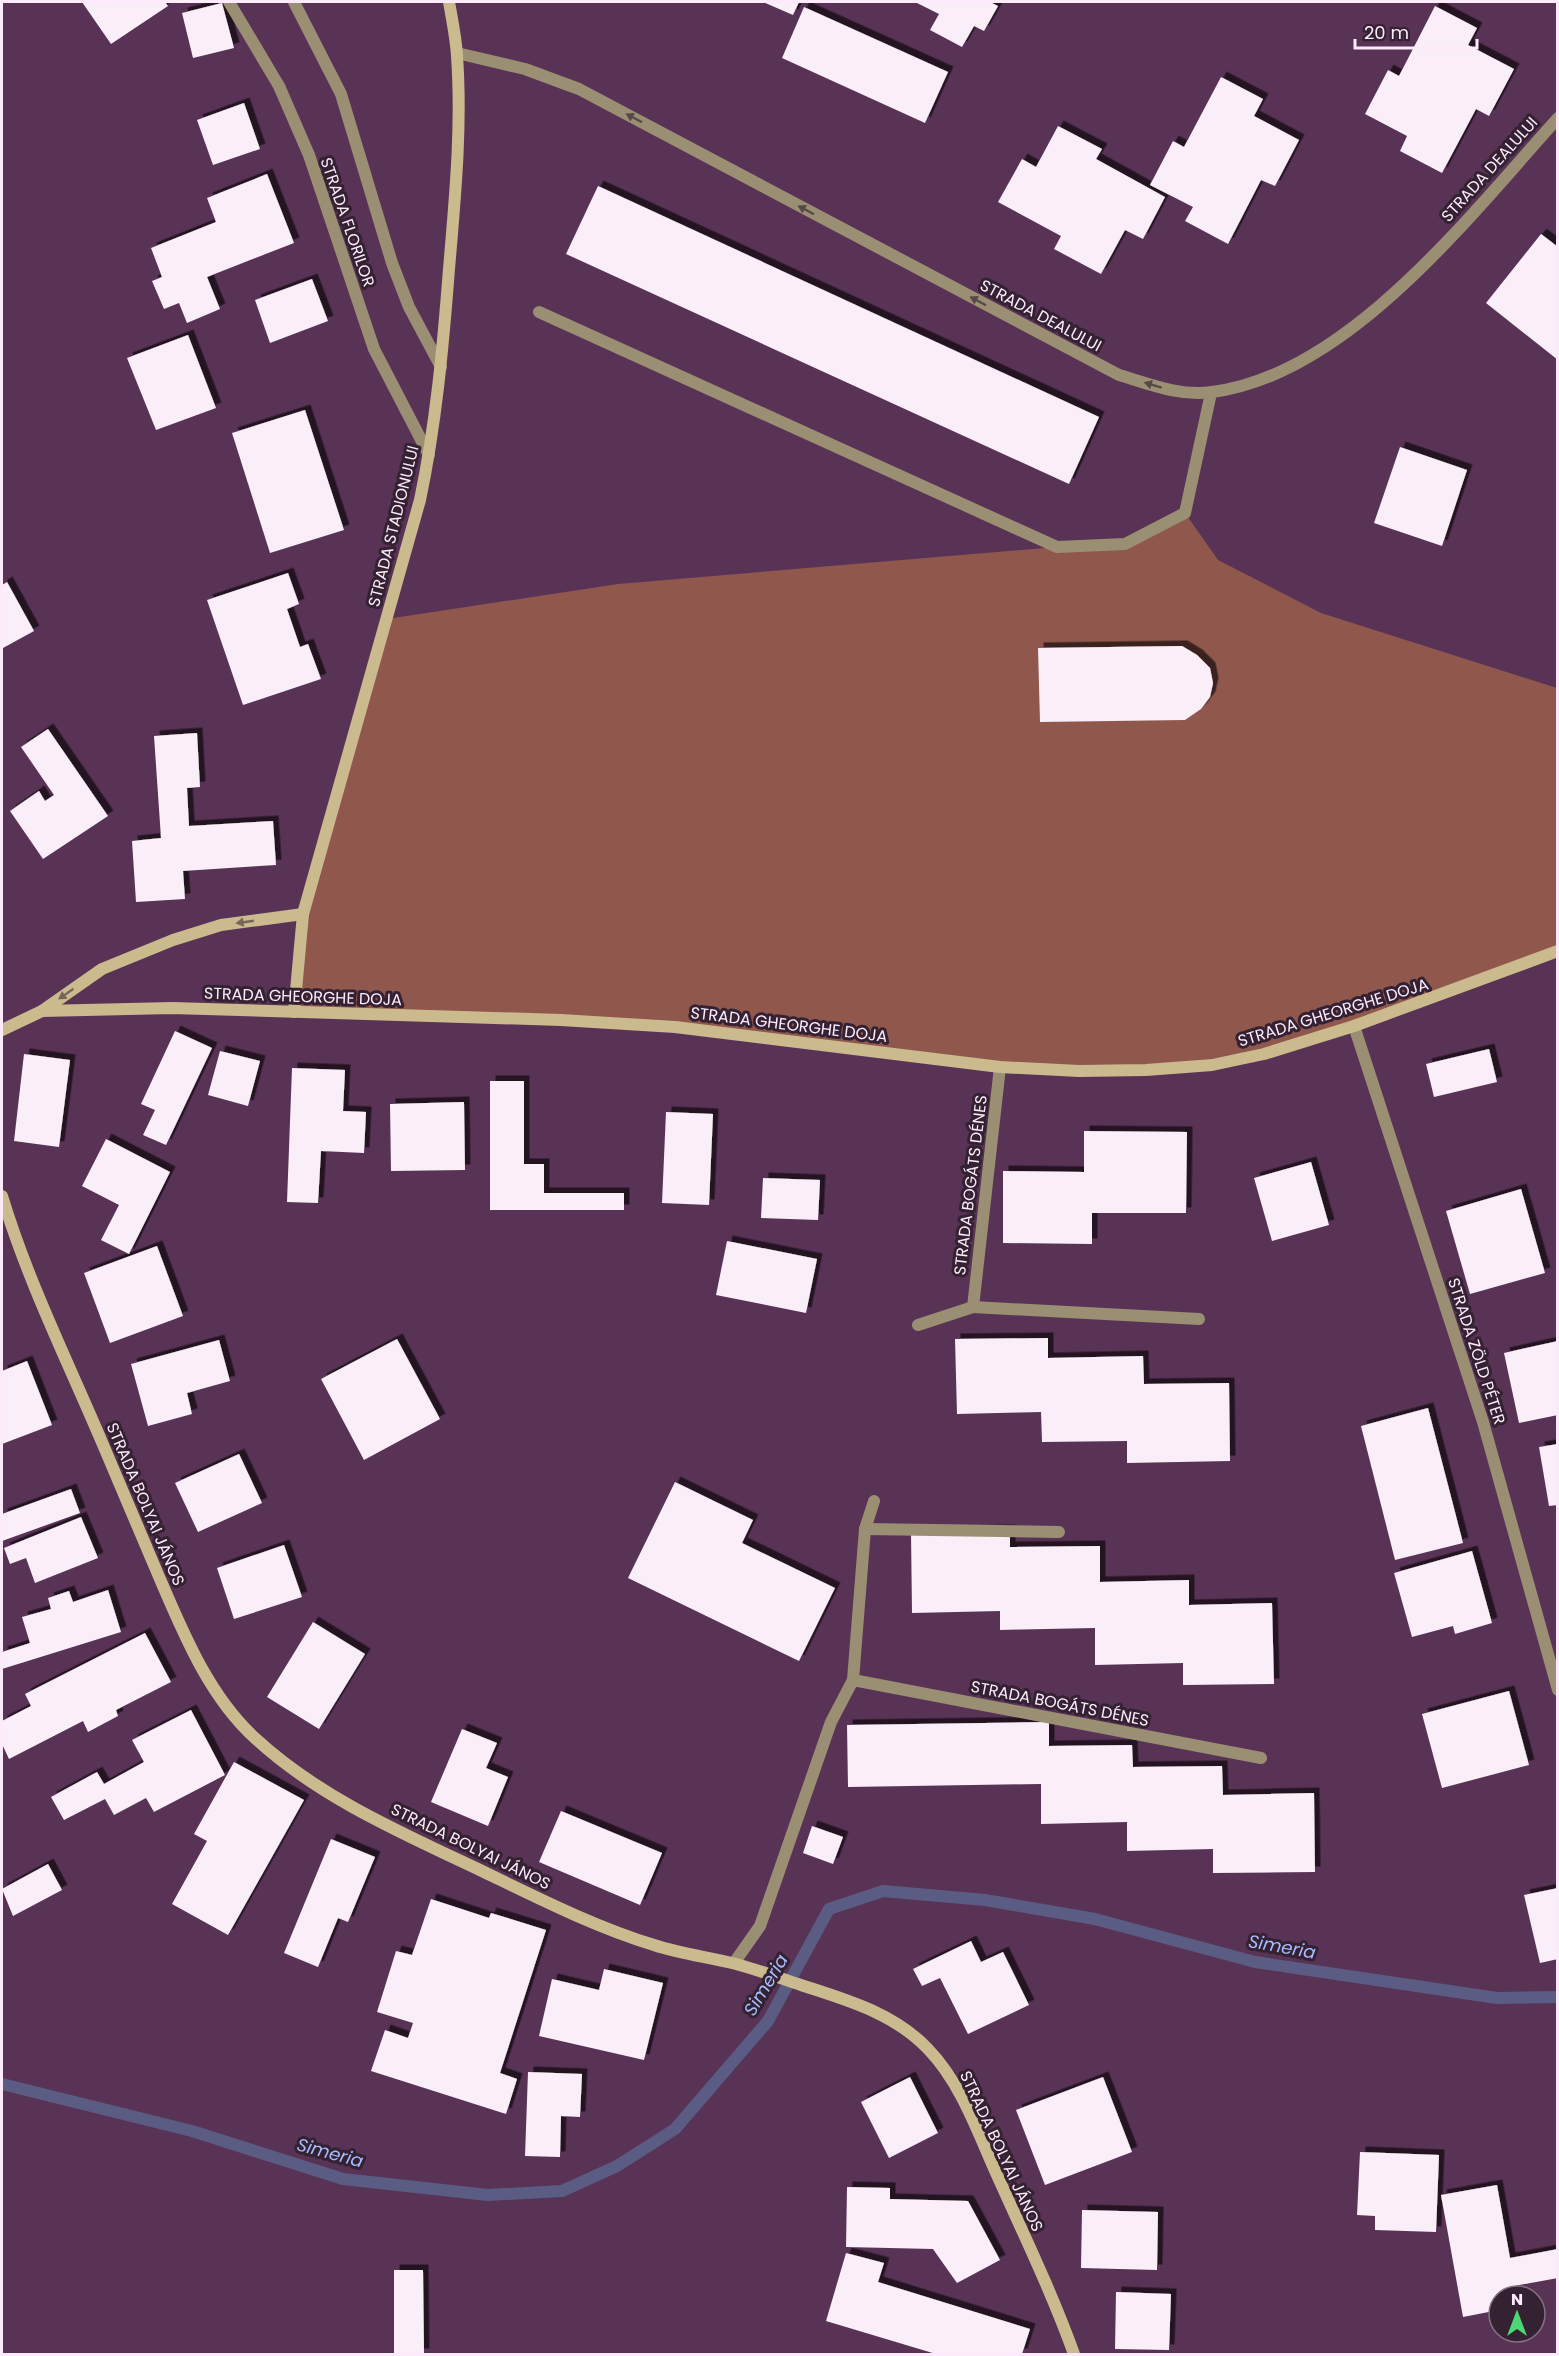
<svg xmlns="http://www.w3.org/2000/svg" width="1559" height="2356" font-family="Poppins,sans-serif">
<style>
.green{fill:#90574d}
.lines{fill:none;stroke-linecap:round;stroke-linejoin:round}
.stream{stroke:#5b5c84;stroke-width:12}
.building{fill:#faeef8;filter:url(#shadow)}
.lane{stroke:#9a8f73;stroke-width:12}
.street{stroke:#9a8f73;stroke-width:12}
.secondary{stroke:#cbba8d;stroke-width:12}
.oneway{fill:#584849}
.oneway2{fill:#78665b}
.labels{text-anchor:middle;stroke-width:6;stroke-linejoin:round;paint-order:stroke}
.street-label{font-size:16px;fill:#fdeafb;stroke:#342232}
.water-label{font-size:18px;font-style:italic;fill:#a6bcff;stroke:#342232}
</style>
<defs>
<filter id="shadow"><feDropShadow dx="5.5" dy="-5.5" stdDeviation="0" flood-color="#0009"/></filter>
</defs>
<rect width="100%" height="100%" fill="#593356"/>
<path class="green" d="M1185 513 1218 560 1321 613 1557 688V951L1264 1054 1079 1071 675 1027 294 1012 303 914 387 619 618 584 1057 547 1125 544Z"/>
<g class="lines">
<path class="stream" d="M2 2084 192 2131 343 2179 488 2195 562 2191 617 2166 675 2129 768 2021 829 1909 883 1891 985 1900 1095 1919 1255 1962 1497 1998 1558 1997"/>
</g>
<g class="building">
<path d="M82 2H165L168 6 111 44Z"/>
<path d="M763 2H799L793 15Z"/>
<path d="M915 2H990L998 6 984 31 974 26 962 47 930 30 939 14Z"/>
<path d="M222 3 234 48 193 58 182 13Z"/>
<path d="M1435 6 1477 28 1468 45 1514 69 1489 116 1476 109 1442 173 1400 151 1407 136 1365 114 1388 70 1399 76Z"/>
<path d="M804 7 948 72 925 123 782 58Z"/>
<path d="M1221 77 1263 99 1254 116 1299 140 1275 186 1261 180 1228 244 1185 221 1193 207 1150 185 1173 141 1184 147Z"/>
<path d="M244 103 260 149 213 165 197 120Z"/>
<path d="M1058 126 1102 149 1096 159 1165 197 1143 239 1125 230 1101 274 1054 249 1061 236 998 202 1022 159 1036 167Z"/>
<path d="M267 174 294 243 207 277 220 309 187 323 179 303 164 309 152 281 162 277 151 248 216 222 207 198Z"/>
<path d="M598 186 1099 417 1069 484 566 254Z"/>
<path d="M1541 234 1558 247V360L1486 303Z"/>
<path d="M312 279 328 321 270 343 255 300Z"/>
<path d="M188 335 216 408 156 430 127 358Z"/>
<path d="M305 410 344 530 270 553 232 433Z"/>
<path d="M1400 447 1467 470 1442 546 1374 523Z"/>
<path d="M288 573 299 604 287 609 300 647 308 644 321 679 243 705 207 600Z"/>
<path d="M7 582 34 631 3 648 2 585Z"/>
<path d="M1182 646 1197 655 1210 668 1213 683 1210 697 1201 709 1185 720 1040 722 1038 648Z"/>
<path d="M48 729 108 816 43 859 10 811 39 791 45 801 54 795 21 747Z"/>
<path d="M197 733 200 787 187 788 189 826 273 821 276 865 183 871 185 899 136 902 132 841 161 838 154 736Z"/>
<path d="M175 1031 212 1048 166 1145 143 1135 155 1110 141 1104Z"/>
<path d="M1489 1049 1497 1082 1434 1097 1426 1064Z"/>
<path d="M220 1051 260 1061 248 1106 208 1095Z"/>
<path d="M24 1054 70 1060 59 1147 14 1141Z"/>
<path d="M292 1068 345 1070 343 1111 366 1112 364 1153 321 1151 318 1203 287 1202Z"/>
<path d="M490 1081H524V1164H544V1193H624V1210H490Z"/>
<path d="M464 1102 465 1170 391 1171 390 1104Z"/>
<path d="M666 1112 713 1114 709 1205 662 1203Z"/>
<path d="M1084 1131 1187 1132 1186 1213H1092V1244L1003 1243V1171L1084 1172Z"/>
<path d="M106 1139 170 1172 129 1254 101 1240 119 1205 82 1186Z"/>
<path d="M1311 1162 1329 1225 1272 1241 1254 1178Z"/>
<path d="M763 1178 820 1180 818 1220 761 1218Z"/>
<path d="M1521 1189 1545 1273 1470 1294 1446 1211Z"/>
<path d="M727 1241 817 1259 806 1313 716 1295Z"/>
<path d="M157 1246 183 1316 110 1343 84 1273Z"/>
<path d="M1048 1338V1358L1143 1356 1144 1384 1229 1383 1230 1461 1127 1463V1441L1042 1442 1041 1412 957 1414 955 1339Z"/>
<path d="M397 1339 440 1419 364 1460 321 1379Z"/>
<path d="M219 1340 230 1381 187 1393 192 1414 148 1426 131 1364Z"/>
<path d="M1558 1341V1415L1519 1423 1504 1353Z"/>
<path d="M27 1361 52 1425 2 1444V1371Z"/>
<path d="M1428 1408 1463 1543 1395 1560 1361 1426Z"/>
<path d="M1558 1444V1505L1549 1506 1539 1447Z"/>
<path d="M239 1454 262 1503 198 1532 175 1483Z"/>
<path d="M675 1482 753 1520 742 1543 835 1588 799 1661 628 1578Z"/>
<path d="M71 1489 80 1513 2 1541V1514Z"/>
<path d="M81 1517 98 1558 35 1583 26 1558 10 1564 4 1548Z"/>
<path d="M1010 1530V1547L1100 1546V1582L1189 1580V1605L1272 1603 1274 1684 1183 1685V1663L1095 1665V1628L1000 1630V1611L912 1613 911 1532Z"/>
<path d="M284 1545 302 1597 234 1619 217 1568Z"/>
<path d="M1472 1551 1492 1623 1455 1634 1453 1626 1412 1637 1394 1573Z"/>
<path d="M108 1590 121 1632 2 1669V1652L30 1643 22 1617 51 1609 48 1598 69 1591 73 1602Z"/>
<path d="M313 1622 365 1654 319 1729 267 1697Z"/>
<path d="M145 1633 171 1682 116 1710 118 1716 88 1732 83 1721 9 1759 2 1744V1721L31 1706 25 1694Z"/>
<path d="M1509 1691 1529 1765 1442 1788 1422 1714Z"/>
<path d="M191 1710 225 1775 154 1812 146 1798 114 1815 105 1799 64 1820 51 1797 97 1772 104 1784 144 1762 132 1740Z"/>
<path d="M1049 1722V1746L1132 1745 1133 1767 1222 1766 1223 1795 1314 1793 1315 1872 1213 1873V1849L1127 1851V1822L1041 1824V1784L848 1787 847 1725Z"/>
<path d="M462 1729 497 1743 486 1768 508 1777 488 1826 431 1802Z"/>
<path d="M234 1762 304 1800 228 1935 172 1904 207 1841 194 1834Z"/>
<path d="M561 1811 662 1853 640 1905 539 1862Z"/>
<path d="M812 1826 843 1837 833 1864 803 1853Z"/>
<path d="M331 1839 375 1857 348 1922 338 1918 318 1967 284 1953Z"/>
<path d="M48 1864 62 1890 13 1916 2 1889Z"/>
<path d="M1558 1888V1959L1540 1963 1524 1895Z"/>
<path d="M431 1899 489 1918 491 1913 546 1930 500 2073 517 2079 506 2114 371 2071 385 2030 408 2038 413 2023 377 2012 396 1951 412 1955Z"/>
<path d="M971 1941 981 1962 1003 1952 1029 2005 968 2034 940 1978 922 1986 913 1969Z"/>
<path d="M604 1969 663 1983 644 2060 539 2036 552 1979 599 1990Z"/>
<path d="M528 2072 582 2074 580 2117 561 2116 560 2157 525 2156Z"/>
<path d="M910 2077 938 2133 889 2158 861 2102Z"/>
<path d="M1103 2077 1132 2152 1045 2185 1016 2110Z"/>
<path d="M1360 2152 1439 2155 1436 2232 1375 2230V2216L1357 2215Z"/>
<path d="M1497 2185 1510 2258 1558 2249V2278L1514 2286 1515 2296H1499V2310L1463 2317 1441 2195Z"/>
<path d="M847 2187 890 2188V2199L968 2201 1000 2260 957 2283 933 2249 846 2247Z"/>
<path d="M1082 2210 1158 2212 1157 2270 1081 2268Z"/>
<path d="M846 2253 884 2263 878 2282 1030 2329 1022 2354H936L826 2321Z"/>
<path d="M394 2270H423L424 2354H394Z"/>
<path d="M1116 2292 1171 2294 1169 2350 1115 2349Z"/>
</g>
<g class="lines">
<g class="lane">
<path d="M539 312 1057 547 1125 544 1185 513 1211 393"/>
<path d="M973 1307 1199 1319"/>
<path d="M918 1325 973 1307 1000 1067"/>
<path d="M865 1529 1059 1532"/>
<path d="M853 1680 1261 1758"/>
<path d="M734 1963 760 1926 831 1722 853 1680 865 1529 874 1501"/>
</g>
<g class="street">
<path d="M229 2 279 86 309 155 374 349 429 455"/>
<path d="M294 2 341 94 392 263 409 307 441 367"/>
<path d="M457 53 525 69 579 89 1119 375C1149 384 1181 397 1212 392 1348 375 1471 214 1558 118"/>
<path d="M1354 1026 1483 1422 1558 1690"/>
</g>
<g class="secondary">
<path d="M42 1011 102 969 173 940 221 925 303 914"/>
<path d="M294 1012 303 914 420 500C436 424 443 347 449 269 455 198 462 127 457 56 456 38 452 19 449 2"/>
<path d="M2 1030 42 1011 172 1008 561 1020 675 1027 1000 1067 1079 1071 1146 1070 1212 1065 1264 1054 1354 1026 1558 951"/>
<path d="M2 1196C28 1282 69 1364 104 1447 122 1489 140 1531 157 1572 182 1630 208 1696 256 1739 320 1798 404 1834 482 1871 538 1898 595 1927 654 1945 681 1954 709 1957 736 1964 758 1970 780 1978 801 1985 847 2000 894 2013 928 2049 961 2083 978 2133 997 2175 1024 2235 1052 2293 1074 2354"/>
</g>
</g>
<defs><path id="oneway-solid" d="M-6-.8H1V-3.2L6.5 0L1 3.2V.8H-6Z" transform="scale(1.5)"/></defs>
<g class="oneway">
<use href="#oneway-solid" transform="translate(634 118) rotate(-152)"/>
<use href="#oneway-solid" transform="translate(806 210) rotate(-152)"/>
<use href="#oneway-solid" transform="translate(978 301) rotate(-152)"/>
<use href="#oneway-solid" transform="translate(1153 385) rotate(-163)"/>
</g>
<g class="oneway2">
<use href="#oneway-solid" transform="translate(245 922) rotate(172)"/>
<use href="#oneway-solid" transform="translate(66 994) rotate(145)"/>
</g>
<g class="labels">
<g class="street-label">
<text transform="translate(1489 169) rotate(-48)" y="6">STRADA DEALULUI</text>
<text transform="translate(348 222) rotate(71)" y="6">STRADA FLORILOR</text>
<text transform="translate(1041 315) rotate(28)" y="6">STRADA DEALULUI</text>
<text transform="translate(393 526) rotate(-76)" y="6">STRADA STADIONULUI</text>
<text transform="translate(303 996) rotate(2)" y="6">STRADA GHEORGHE DOJA</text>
<text transform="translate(1333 1012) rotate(-17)" y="6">STRADA GHEORGHE DOJA</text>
<text transform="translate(789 1024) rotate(7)" y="6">STRADA GHEORGHE DOJA</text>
<text transform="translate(970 1185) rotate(-83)" y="6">STRADA BOGÁTS DÉNES</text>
<text transform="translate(1477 1351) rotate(72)" y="6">STRADA ZÖLD PÉTER</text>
<text transform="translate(146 1504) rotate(67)" y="6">STRADA BOLYAI JÁNOS</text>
<text transform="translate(1060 1703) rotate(11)" y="6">STRADA BOGÁTS DÉNES</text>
<text transform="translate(471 1846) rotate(26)" y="6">STRADA BOLYAI JÁNOS</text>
<text transform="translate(1002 2151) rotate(65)" y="6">STRADA BOLYAI JÁNOS</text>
</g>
<g class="water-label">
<text transform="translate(1282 1947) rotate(10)" y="6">Simeria</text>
<text transform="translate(766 1985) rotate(-59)" y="6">Simeria</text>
<text transform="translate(330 2153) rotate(15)" y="6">Simeria</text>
</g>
</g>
<rect width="1559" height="2356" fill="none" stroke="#fdeafb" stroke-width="6"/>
<g transform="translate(1517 2314)"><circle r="28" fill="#342232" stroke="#847282" stroke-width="1.5"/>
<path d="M0-4.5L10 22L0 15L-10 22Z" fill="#4dd676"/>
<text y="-9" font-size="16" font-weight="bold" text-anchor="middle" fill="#fdeafb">N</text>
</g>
<path d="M1355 39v9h122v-9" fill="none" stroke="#fdeafb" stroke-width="3"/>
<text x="1364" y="39" font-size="18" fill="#fdeafb" stroke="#342232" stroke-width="4.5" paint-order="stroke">20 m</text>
</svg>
